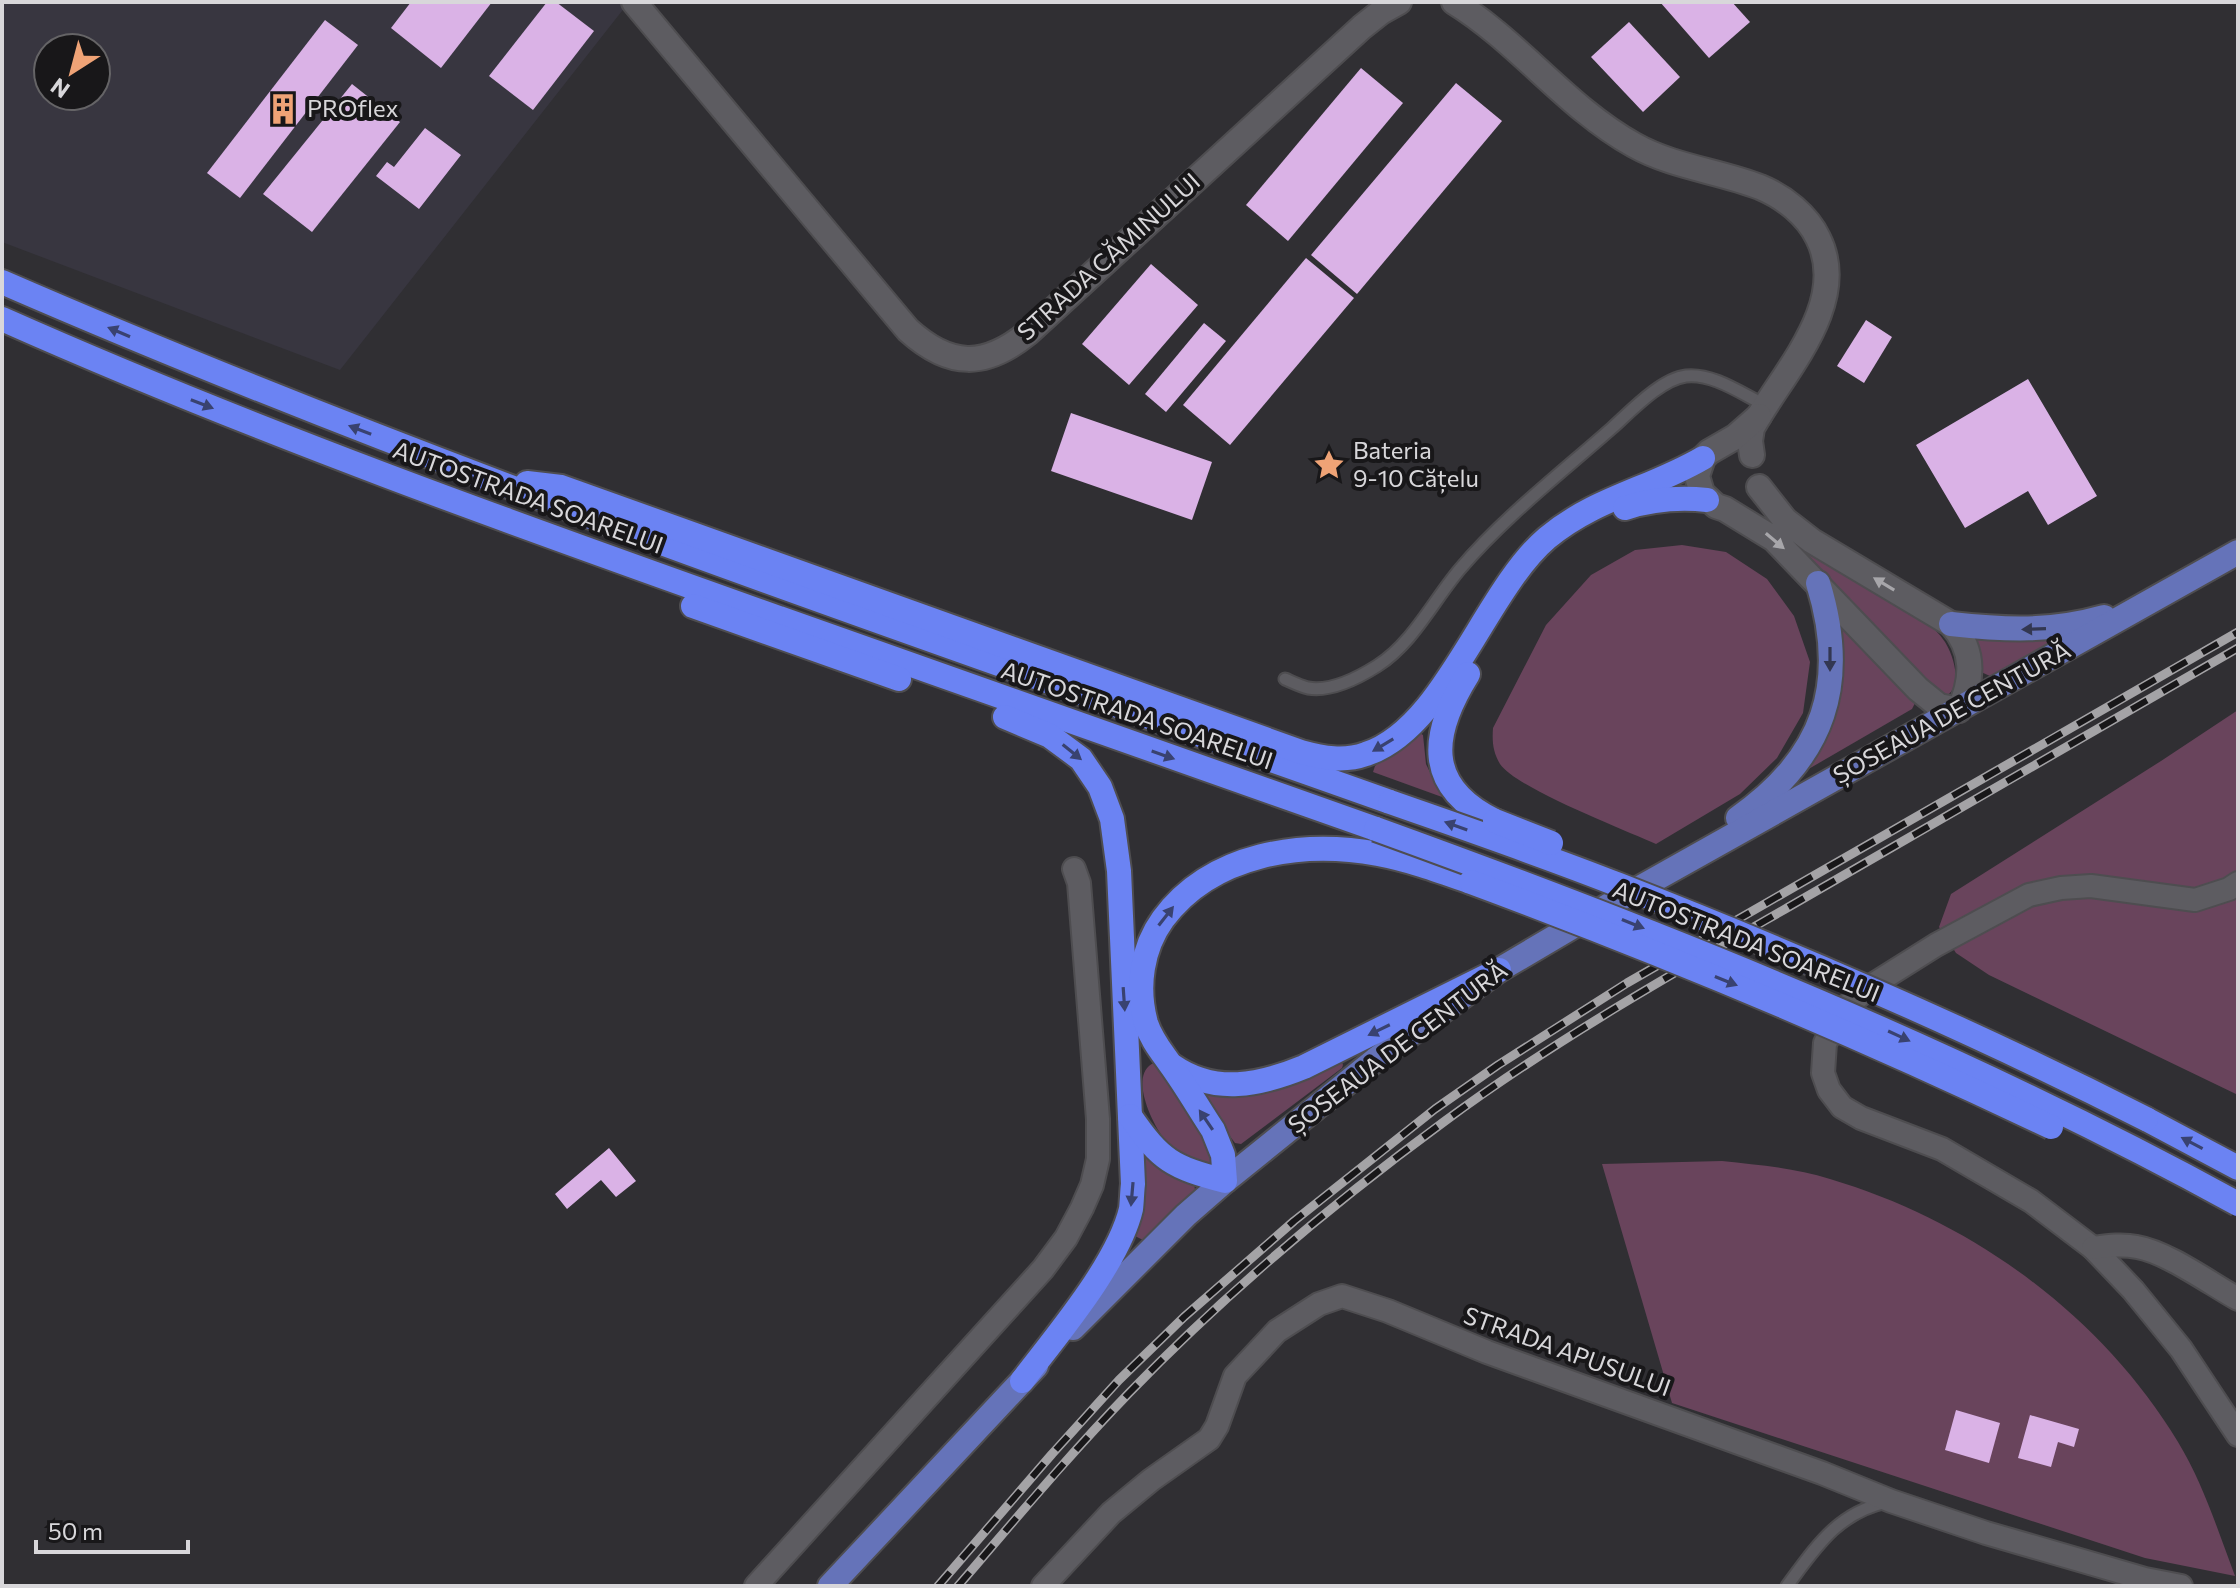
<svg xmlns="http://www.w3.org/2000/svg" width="2240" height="1588" font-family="Commissioner,sans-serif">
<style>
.built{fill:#383640;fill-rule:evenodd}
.green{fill:#69445c}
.building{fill:#dab2e6}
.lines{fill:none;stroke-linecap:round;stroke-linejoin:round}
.service-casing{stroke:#4e4d50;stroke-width:15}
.minor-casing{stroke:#4e4d50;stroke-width:26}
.tertiary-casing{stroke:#4e4d50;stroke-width:28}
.primary-casing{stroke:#4e4d50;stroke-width:28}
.motorway-casing{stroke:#4e4d50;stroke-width:28}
.service{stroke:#5d5c61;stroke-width:11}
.minor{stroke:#5d5c61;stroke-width:22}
.tertiary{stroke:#5d5c61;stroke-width:24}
.primary{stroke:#6573b9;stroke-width:24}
.motorway{stroke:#6b83f3;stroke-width:24}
.rail-casing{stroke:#a4a3a6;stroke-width:9}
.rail{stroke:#181719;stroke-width:6;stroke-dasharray:18;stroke-linecap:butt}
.motorway-bridge-casing{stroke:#4e4d50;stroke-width:28;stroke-linecap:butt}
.motorway-bridge{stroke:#6b83f3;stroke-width:24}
.oneway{fill:#394270}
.oneway2{fill:#a7a6aa}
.oneway3{fill:#333751}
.labels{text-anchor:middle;stroke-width:8;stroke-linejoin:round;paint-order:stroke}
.poi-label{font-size:24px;fill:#d8d7da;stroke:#181719;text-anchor:start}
.street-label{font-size:24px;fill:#d8d7da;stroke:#181719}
</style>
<rect width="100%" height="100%" fill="#302f33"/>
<path class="built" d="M2 2H629L340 370 2 242ZM48 48H96V96H48Z"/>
<g class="green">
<path d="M1682 545 1726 552 1767 579 1794 616 1810 662 1803 713 1777 758 1740 794 1656 844C1625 830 1516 788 1500 764 1493 752 1492 742 1493 728L1546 625 1591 575 1635 550Z"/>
<path d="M1816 552 1924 618C1931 626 1939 633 1945 642 1955 658 1964 691 1942 698L1810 565V556Z"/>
<path d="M1843 624 1916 701 1912 709 1800 774 1837 632Z"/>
<path d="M1978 636 2044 638 2049 644 1998 674 1990 676 1981 672 1976 644Z"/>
<path d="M2238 710V1095L1989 975 1956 953 1939 927 1951 894 2161 761Z"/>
<path d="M1416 731 1423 735 1426 764 1442 797 1373 772 1375 766Z"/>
<path d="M1341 1059 1343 1065 1342 1068 1241 1144 1235 1143 1205 1103V1097L1208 1094 1254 1092Z"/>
<path d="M1157 1062 1209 1133 1212 1161 1207 1165C1198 1162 1186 1159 1177 1153 1159 1141 1122 1071 1157 1062Z"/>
<path d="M1153 1153 1194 1182 1195 1190 1143 1240 1133 1235 1143 1189 1145 1157Z"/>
<path d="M1722 1161C1759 1165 1795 1168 1830 1179 1972 1221 2101 1315 2178 1442 2203 1483 2218 1531 2235 1576L2145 1558 1672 1403 1602 1164Z"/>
</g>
<g class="building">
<path d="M411 2H492L441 68 391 28Z"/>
<path d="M547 2H556L594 31 533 110 489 76Z"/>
<path d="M1660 2H1732L1750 22 1709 58Z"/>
<path d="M325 20 358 45 240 198 207 173Z"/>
<path d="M1629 22 1680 77 1643 112 1591 57Z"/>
<path d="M1361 68 1403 103 1288 241 1246 205Z"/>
<path d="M1456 83 1502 121 1357 294 1311 255Z"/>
<path d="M352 84 400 122 312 232 263 194Z"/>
<path d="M425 128 461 155 419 209 376 176 387 162 394 167Z"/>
<path d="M1306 258 1354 298 1230 445 1183 405Z"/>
<path d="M1151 264 1198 305 1129 385 1082 344Z"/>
<path d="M1866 320 1892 337 1864 383 1837 366Z"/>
<path d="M1204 323 1226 341 1166 412 1145 394Z"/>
<path d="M2028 379 2097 496 2048 525 2028 491 1965 528 1916 445Z"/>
<path d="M1071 413 1212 462 1192 520 1051 471Z"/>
<path d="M609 1148 636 1181 616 1197 601 1180 567 1209 555 1194Z"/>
<path d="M1956 1410 2000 1423 1989 1463 1945 1450Z"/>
<path d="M2030 1415 2079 1429 2074 1447 2058 1442 2051 1467 2018 1458Z"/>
</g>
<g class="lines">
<defs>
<g id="service">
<path d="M1285 679C1292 682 1300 686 1308 688 1331 692 1358 678 1377 666 1413 643 1433 601 1460 569 1503 518 1561 473 1612 428 1631 411 1661 379 1686 376 1713 373 1742 394 1765 405"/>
<path d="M1787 1586C1816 1547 1837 1513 1887 1502"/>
</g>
<g id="minor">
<path d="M2238 883 2229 889 2195 900 2091 886 2061 888 2029 895 1936 945 1874 984 1848 1005 1825 1043 1823 1073 1829 1090 1842 1107 1861 1118 1942 1149 2031 1201 2093 1248 2133 1290 2181 1349 2238 1435"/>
<path d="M2093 1248C2108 1246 2122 1244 2137 1247 2167 1252 2211 1284 2238 1299"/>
<path d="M756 1586 1043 1269 1066 1238 1082 1208 1092 1185 1098 1159V1119L1079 883 1074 869"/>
<path d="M1043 1586 1111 1513 1151 1480 1209 1439 1217 1426 1235 1376 1277 1331 1319 1304 1342 1296 1388 1311 1487 1352 1822 1473 1891 1501 1986 1533 2145 1579 2181 1586"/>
</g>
<g id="tertiary">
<path d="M634 2 908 330C950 368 985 368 1028 333L1362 27 1381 12 1399 2"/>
<path d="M1454 2C1519 42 1567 108 1634 145 1673 167 1719 171 1760 187 1784 197 1807 215 1818 238 1851 304 1782 373 1752 428L1750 441 1752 455"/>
<path d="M1759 487 1785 520 1812 541 1951 624C1975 650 1973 680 1959 710L1939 706 1918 689 1774 539 1725 509 1716 506 1702 493 1697 476 1703 458 1709 452 1735 437 1759 416"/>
</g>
<g id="primary">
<path d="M1951 624C2006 630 2051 632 2104 617"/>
<path d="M1738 818C1825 757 1849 683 1818 583"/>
<path d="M1073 1328 1186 1215 1225 1181 1375 1060 1499 970 1611 904 2238 552"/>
<path d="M830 1586 1036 1366"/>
</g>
<g id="motorway">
<path d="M2 282C455 479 925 637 1390 802"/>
<path d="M2 319C256 432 517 525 779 618 978 689 1177 760 1376 829"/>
<path d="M527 483 561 487 1301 752C1323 758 1344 762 1366 754 1445 728 1484 592 1547 538 1595 498 1650 489 1703 458"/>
<path d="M1625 508C1653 499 1678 497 1707 500"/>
<path d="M693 606 899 679"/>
<path d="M1468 674C1431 733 1423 786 1495 821"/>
<path d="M1005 717 1050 736 1081 759 1100 787 1112 819 1119 871 1133 1184C1132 1192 1132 1201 1131 1209 1118 1264 1056 1336 1022 1381"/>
<path d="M1173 1066C1215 1095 1260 1085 1304 1067L1499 970"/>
<path d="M1130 1116C1161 1161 1172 1167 1225 1181L1223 1155 1213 1130C1199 1109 1186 1086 1170 1064 1161 1051 1151 1039 1146 1023 1136 987 1142 948 1163 919 1212 853 1302 840 1378 854 1410 860 1440 871 1471 882"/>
<path d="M2146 1119 2238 1168"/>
</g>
</defs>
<use href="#service" class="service-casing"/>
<use href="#minor" class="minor-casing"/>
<use href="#tertiary" class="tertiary-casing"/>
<use href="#primary" class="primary-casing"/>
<use href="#motorway" class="motorway-casing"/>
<use href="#service" class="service"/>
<use href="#minor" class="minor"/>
<use href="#tertiary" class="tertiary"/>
<use href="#primary" class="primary"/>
<use href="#motorway" class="motorway"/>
<defs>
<g id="rail">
<path d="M938 1586 1052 1454 1119 1380 1184 1317 1294 1221 1435 1109 1498 1065 1627 983 2238 632"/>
<path d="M958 1586C1014 1521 1069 1455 1129 1393 1225 1294 1333 1203 1445 1121 1559 1037 1683 968 1806 897 1950 814 2094 731 2238 648"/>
</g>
</defs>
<use href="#rail" class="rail-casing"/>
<use href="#rail" class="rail"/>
<defs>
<g id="motorway-bridge">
<path d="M1390 802C1467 829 1543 855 1619 885 1798 955 1975 1032 2146 1119"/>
<path d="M1495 821 1551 843"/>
<path d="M1376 829C1672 936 1963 1053 2238 1204"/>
<path d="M1471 882C1668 955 1861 1036 2051 1127"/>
</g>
</defs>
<use href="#motorway-bridge" class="motorway-bridge-casing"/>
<use href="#motorway-bridge" class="motorway-bridge"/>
</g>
<defs><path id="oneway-solid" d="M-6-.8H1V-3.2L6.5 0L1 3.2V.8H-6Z" transform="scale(2)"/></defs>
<g class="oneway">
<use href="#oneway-solid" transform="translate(119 332) rotate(-157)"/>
<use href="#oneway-solid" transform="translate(202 404) rotate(21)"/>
<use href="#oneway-solid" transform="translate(360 430) rotate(-159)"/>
<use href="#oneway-solid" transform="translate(1383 745) rotate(149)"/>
<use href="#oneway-solid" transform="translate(1072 752) rotate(39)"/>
<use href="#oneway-solid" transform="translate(1163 755) rotate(19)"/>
<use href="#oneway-solid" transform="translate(1456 826) rotate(-160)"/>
<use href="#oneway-solid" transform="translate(1166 916) rotate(-52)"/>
<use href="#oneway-solid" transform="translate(1633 924) rotate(22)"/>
<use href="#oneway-solid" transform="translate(1726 981) rotate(22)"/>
<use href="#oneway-solid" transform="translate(1124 999) rotate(86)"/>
<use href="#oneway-solid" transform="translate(1379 1030) rotate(154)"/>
<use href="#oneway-solid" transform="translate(1899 1036) rotate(25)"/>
<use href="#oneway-solid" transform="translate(1206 1120) rotate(-124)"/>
<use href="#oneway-solid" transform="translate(2192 1143) rotate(-152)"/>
<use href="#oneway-solid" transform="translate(1132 1194) rotate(95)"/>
</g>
<g class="oneway2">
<use href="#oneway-solid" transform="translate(1775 541) rotate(40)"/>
<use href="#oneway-solid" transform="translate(1884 584) rotate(-149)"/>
</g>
<g class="oneway3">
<use href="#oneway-solid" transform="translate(2034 629) rotate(178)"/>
<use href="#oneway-solid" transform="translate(1830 659) rotate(90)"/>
</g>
<defs>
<symbol id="building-bare" viewBox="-9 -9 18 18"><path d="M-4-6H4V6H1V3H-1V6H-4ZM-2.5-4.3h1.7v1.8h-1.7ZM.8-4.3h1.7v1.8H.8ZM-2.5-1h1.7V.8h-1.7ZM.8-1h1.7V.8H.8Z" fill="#efa376" stroke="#181719" stroke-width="2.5" paint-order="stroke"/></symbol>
<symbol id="sight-bare" viewBox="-9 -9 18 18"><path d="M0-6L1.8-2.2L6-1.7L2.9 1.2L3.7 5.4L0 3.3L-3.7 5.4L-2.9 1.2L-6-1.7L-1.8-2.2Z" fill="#efa376" stroke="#181719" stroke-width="2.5" paint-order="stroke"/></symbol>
</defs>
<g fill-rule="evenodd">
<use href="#building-bare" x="261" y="87" width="44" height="44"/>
<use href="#sight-bare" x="1307" y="443" width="44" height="44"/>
</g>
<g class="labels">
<g class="poi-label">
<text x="307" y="117">PROflex</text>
<text x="1353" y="459">Bateria<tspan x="1353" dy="28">9-10 Cățelu</tspan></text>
</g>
<g class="street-label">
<text transform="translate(1109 257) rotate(-42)" y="8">STRADA CĂMINULUI</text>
<text transform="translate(528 498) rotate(20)" y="8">AUTOSTRADA SOARELUI</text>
<text transform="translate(1952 713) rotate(-29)" y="8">ȘOSEAUA DE CENTURĂ</text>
<text transform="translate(1137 716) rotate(19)" y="8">AUTOSTRADA SOARELUI</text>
<text transform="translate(1746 942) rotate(22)" y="8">AUTOSTRADA SOARELUI</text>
<text transform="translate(1398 1048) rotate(-37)" y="8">ȘOSEAUA DE CENTURĂ</text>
<text transform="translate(1567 1352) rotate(20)" y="8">STRADA APUSULUI</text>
</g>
</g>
<rect width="2240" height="1588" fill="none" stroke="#d8d7da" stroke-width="8"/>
<g transform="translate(72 72) rotate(216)"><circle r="38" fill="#181719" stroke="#656466" stroke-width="2"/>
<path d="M0-6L14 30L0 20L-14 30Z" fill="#efa376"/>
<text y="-12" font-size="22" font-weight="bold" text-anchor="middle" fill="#d8d7da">N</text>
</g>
<path d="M36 1540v12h152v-12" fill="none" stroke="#d8d7da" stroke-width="4"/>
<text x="48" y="1540" font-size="24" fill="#d8d7da" stroke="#181719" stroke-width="6" paint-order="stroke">50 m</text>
</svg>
